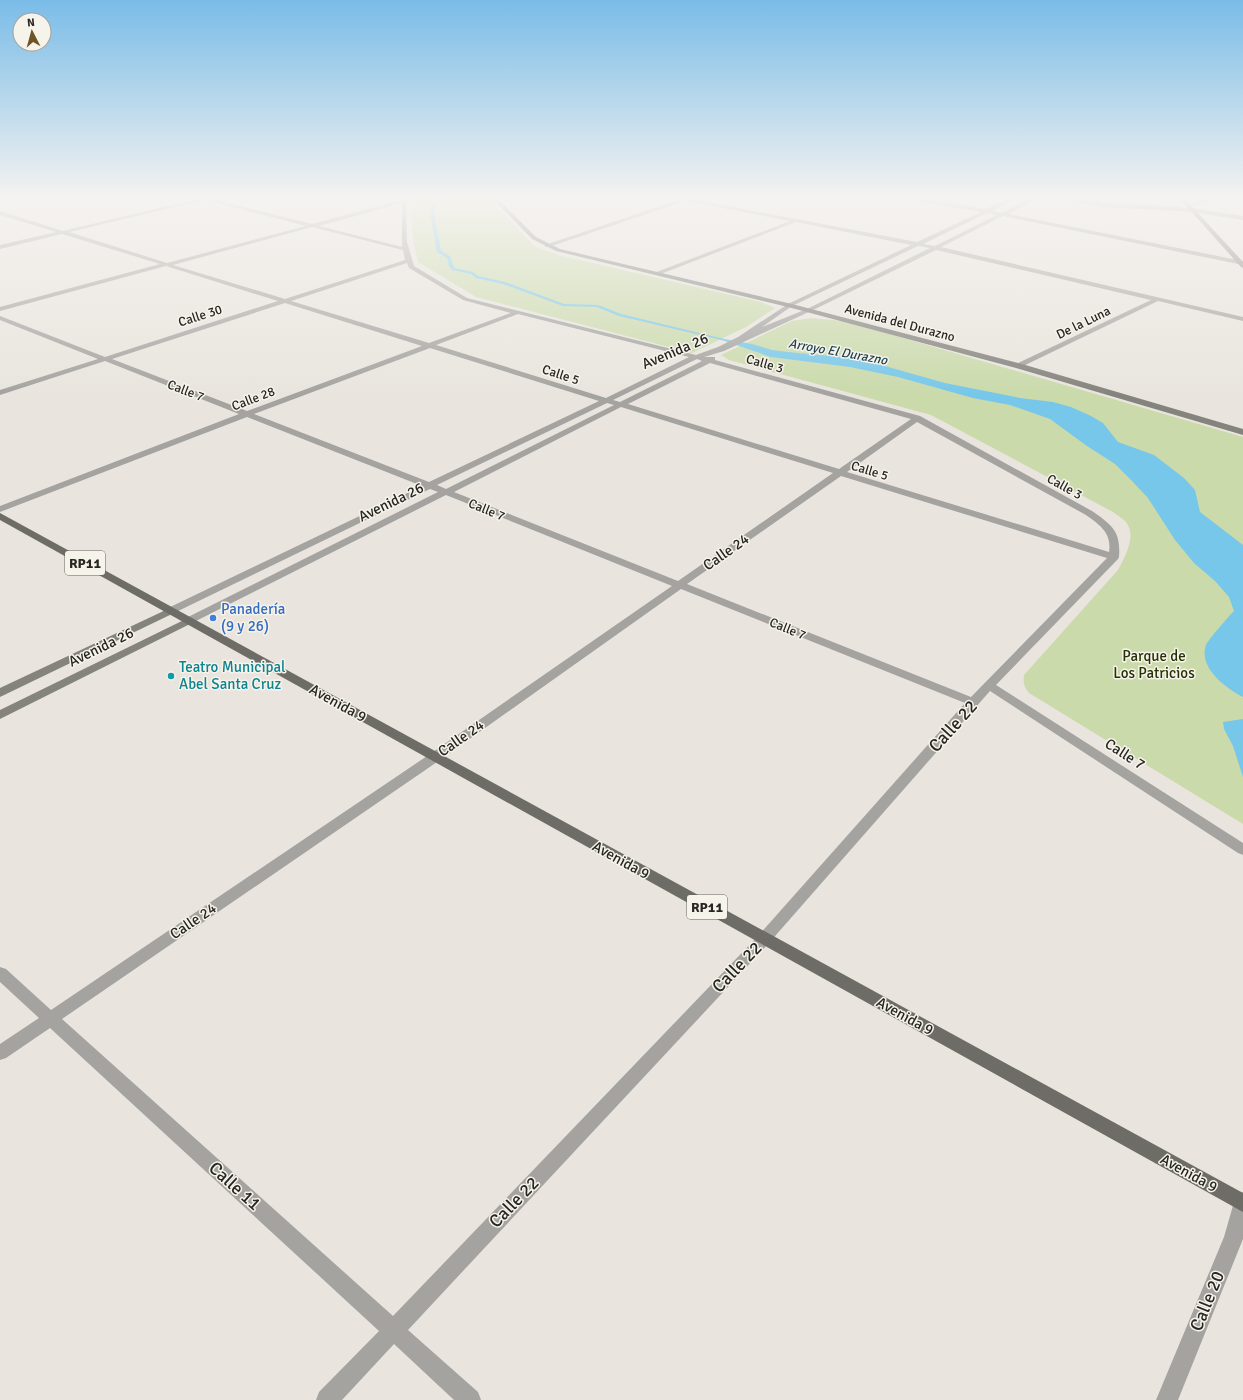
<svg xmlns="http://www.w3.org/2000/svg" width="1243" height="1400" font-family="Signika,sans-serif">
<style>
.green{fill:#cadaab}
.water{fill:#76c7e9}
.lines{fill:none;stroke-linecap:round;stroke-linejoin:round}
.stream{fill:#76c7e9;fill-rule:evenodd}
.street{fill:#a4a3a0;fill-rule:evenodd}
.secondary{fill:#85837e;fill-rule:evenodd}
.primary{fill:#6e6c66;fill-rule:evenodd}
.shop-dot{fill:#3f7fe0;stroke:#f6f3eb;stroke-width:1.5}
.culture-dot{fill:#0f9aa8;stroke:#f6f3eb;stroke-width:1.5}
.labels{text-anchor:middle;stroke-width:3;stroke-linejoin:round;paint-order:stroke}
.far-street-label{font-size:13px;fill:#272623;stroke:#f6f3eb}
.far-water-label{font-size:13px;font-style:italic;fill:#1a3f4d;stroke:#f6f3eb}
.shield{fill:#f6f3eb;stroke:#65645f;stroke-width:1}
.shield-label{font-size:14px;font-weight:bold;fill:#272623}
.street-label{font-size:15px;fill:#272623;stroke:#f6f3eb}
.shop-label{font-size:15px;fill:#366cbe;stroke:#f6f3eb;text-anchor:start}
.park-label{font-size:15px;fill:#253100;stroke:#f6f3eb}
.culture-label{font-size:15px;fill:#0d838f;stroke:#f6f3eb;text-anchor:start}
.near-street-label{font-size:18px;fill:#272623;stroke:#f6f3eb}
</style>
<rect width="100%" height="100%" fill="#e9e5de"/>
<g class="green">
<path d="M411 199H489L536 247 558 255 761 302 775 308 746 327 692 353 476 297 418 262 412 234Z"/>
<path d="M811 318 843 321 862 326 1243 437V824L1029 693C1024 687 1023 683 1024 675L1118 570C1125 557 1137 536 1126 522 1122 518 1117 515 1113 512L931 415 729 360 721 355 792 321Z"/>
</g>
<g class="water">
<path d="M713 337 752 344 772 350 788 352 841 357 867 361 945 383 1020 398 1053 402 1071 407 1091 416 1103 423 1118 442 1154 455 1184 478 1195 490 1200 512 1243 545V697C1226 688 1198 668 1206 645 1208 640 1229 616 1234 611L1229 597 1215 581 1194 563 1175 540 1148 498 1132 481 1115 464 1087 446 1050 419 1010 405 973 398 898 377 850 367 771 357Z"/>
<path d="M1243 719V777L1233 746 1224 729 1223 722Z"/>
</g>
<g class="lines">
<path class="stream" d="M436 199H439L434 212 441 251 450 256 454 268 473 272 478 276 505 282 564 304 598 305 621 314 724 339 722 340 619 316 597 307 563 306 503 284 476 278 471 274 452 270 449 266 447 258 437 252 430 212Z"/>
<g class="street">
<path d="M0 199H4L0 201Z"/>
<path d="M197 199H212L312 224 401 200 402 199H406L407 242 414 266 467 298 696 355 718 347 738 337 788 304 911 245 796 222 658 275H654V273L790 221 685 201 549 247H545V245L681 199H691L917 242 981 212 914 201 912 199H922L986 209 1008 199H1014L992 211 1002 213 1030 199H1036L1008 214 1243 261V265L1003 216 941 247 1243 317V321L1158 301 1019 368 1015 366 1016 364 1151 300 936 250 811 311 724 351 704 357H715V360L920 416 1092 511C1112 525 1121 531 1119 557L1118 559 996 685 1243 843V855L1238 853 990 691 769 943 408 1330 478 1392 481 1400H454L394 1344 342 1400H316L319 1392 379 1331 50 1028 6 1058 0 1060V1044L39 1018 0 982V967L6 969 51 1010 430 754 672 586 446 495 192 623H184L183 621 184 619 438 492 430 489 174 613H166L165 611 166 609 422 486 247 417 0 512V506L239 414 105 361 0 395V390L98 359 0 320V316L105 357 278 301 166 266 0 311V307L160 264 62 234 0 249V245L56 232 0 215V211L63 231ZM205 200 306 226 167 263 69 232ZM402 203V247L319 226ZM987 213 997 215 935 246 923 244ZM312 227 403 250 405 260 285 299 173 265ZM918 246 930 248 807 309 762 327 792 306ZM407 263 409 268 463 300 511 313 429 343 291 301ZM285 303 422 346 247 411 112 359ZM518 314 689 357 606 398 436 345ZM430 348 599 401 429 482 254 414ZM697 359 702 361 620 402 613 400ZM710 363 911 419 839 469 628 404ZM607 403 614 405 446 489 437 485ZM621 407 833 473 678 581 454 492ZM917 422 1086 515C1100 525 1112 533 1109 552L847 472ZM841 476 1107 558 971 697 687 584ZM681 589 965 703 759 935 393 1316 62 1019 440 760Z"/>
<path d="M1056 199 1192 208 1243 216V220L1192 212 1103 207Z"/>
<path d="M1207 199H1214L1202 204 1188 207 1185 205Z"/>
<path d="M1243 1192V1239L1178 1400H1156L1224 1237 1236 1195Z"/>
</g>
<g class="secondary">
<path d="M493 199H498L536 237 560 249 792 304 1022 364 1243 429V435L1016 368 788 307 556 251 532 239Z"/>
<path d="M1180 199H1185L1243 262V268L1241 267Z"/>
<path d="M170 608 174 609 175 611 174 613 0 697V688Z"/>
<path d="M188 618 193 621 192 623 0 719V710Z"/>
</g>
<path class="primary" d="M0 513 1243 1193V1212L0 520Z"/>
</g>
<linearGradient id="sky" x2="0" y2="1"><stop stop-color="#7abce8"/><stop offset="0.5" stop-color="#f5f3f0"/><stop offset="1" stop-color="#f5f3f0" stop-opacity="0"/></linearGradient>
<rect width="1243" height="395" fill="url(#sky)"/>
<circle class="shop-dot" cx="213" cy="618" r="4"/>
<circle class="culture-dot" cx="171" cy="676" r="4"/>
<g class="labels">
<g class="far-street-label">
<text transform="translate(200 315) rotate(-18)" y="5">Calle 30</text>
<text transform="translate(900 322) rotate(15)" y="5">Avenida del Durazno</text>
<text transform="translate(1083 322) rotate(-26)" y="5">De la Luna</text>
<text transform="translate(765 363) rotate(16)" y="5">Calle 3</text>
<text transform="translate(561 374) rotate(18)" y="5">Calle 5</text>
<text transform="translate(186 390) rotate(21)" y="5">Calle 7</text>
<text transform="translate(253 398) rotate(-21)" y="5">Calle 28</text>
<text transform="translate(870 470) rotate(17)" y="5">Calle 5</text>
<text transform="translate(1065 486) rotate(29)" y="5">Calle 3</text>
<text transform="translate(487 509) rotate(22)" y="5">Calle 7</text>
<text transform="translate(788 628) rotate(22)" y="5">Calle 7</text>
</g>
<g class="far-water-label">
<text transform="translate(838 351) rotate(10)" y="5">Arroyo El Durazno</text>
</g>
<g class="shield">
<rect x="65" y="551" width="40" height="24" rx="3"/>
<rect x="687" y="895" width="40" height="24" rx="3"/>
</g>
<g class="shield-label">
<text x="85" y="568">RP11</text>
<text x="707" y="912">RP11</text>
</g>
<g class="street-label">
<text transform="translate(675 351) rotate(-23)" y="5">Avenida 26</text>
<text transform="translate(391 502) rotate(-26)" y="5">Avenida 26</text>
<text transform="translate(726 552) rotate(-35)" y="5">Calle 24</text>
<text transform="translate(101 647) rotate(-26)" y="5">Avenida 26</text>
<text transform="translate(338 703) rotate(29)" y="5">Avenida 9</text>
<text transform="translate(461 738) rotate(-35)" y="5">Calle 24</text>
<text transform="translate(1125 754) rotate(33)" y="5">Calle 7</text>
<text transform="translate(621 860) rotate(29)" y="5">Avenida 9</text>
<text transform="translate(193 921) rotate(-34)" y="5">Calle 24</text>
<text transform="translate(905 1016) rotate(29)" y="5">Avenida 9</text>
<text transform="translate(1189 1173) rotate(29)" y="5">Avenida 9</text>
</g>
<g class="shop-label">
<text x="221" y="614">Panadería<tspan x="221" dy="17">(9 y 26)</tspan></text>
</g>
<g class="park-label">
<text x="1154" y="661">Parque de<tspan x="1154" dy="17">Los Patricios</tspan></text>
</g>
<g class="culture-label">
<text x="179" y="672">Teatro Municipal<tspan x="179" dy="17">Abel Santa Cruz</tspan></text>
</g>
<g class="near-street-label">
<text transform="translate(953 726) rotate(-48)" y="6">Calle 22</text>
<text transform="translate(737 967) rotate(-46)" y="6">Calle 22</text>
<text transform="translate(235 1186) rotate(42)" y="6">Calle 11</text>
<text transform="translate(514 1202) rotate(-46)" y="6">Calle 22</text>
<text transform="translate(1207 1301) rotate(-68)" y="6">Calle 20</text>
</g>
</g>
<g transform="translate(32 32) rotate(354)"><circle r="19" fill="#f6f3eb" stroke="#a3a19b"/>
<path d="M0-3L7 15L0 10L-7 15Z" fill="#6f5426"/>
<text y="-6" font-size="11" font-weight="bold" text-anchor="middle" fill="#272623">N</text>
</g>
</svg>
